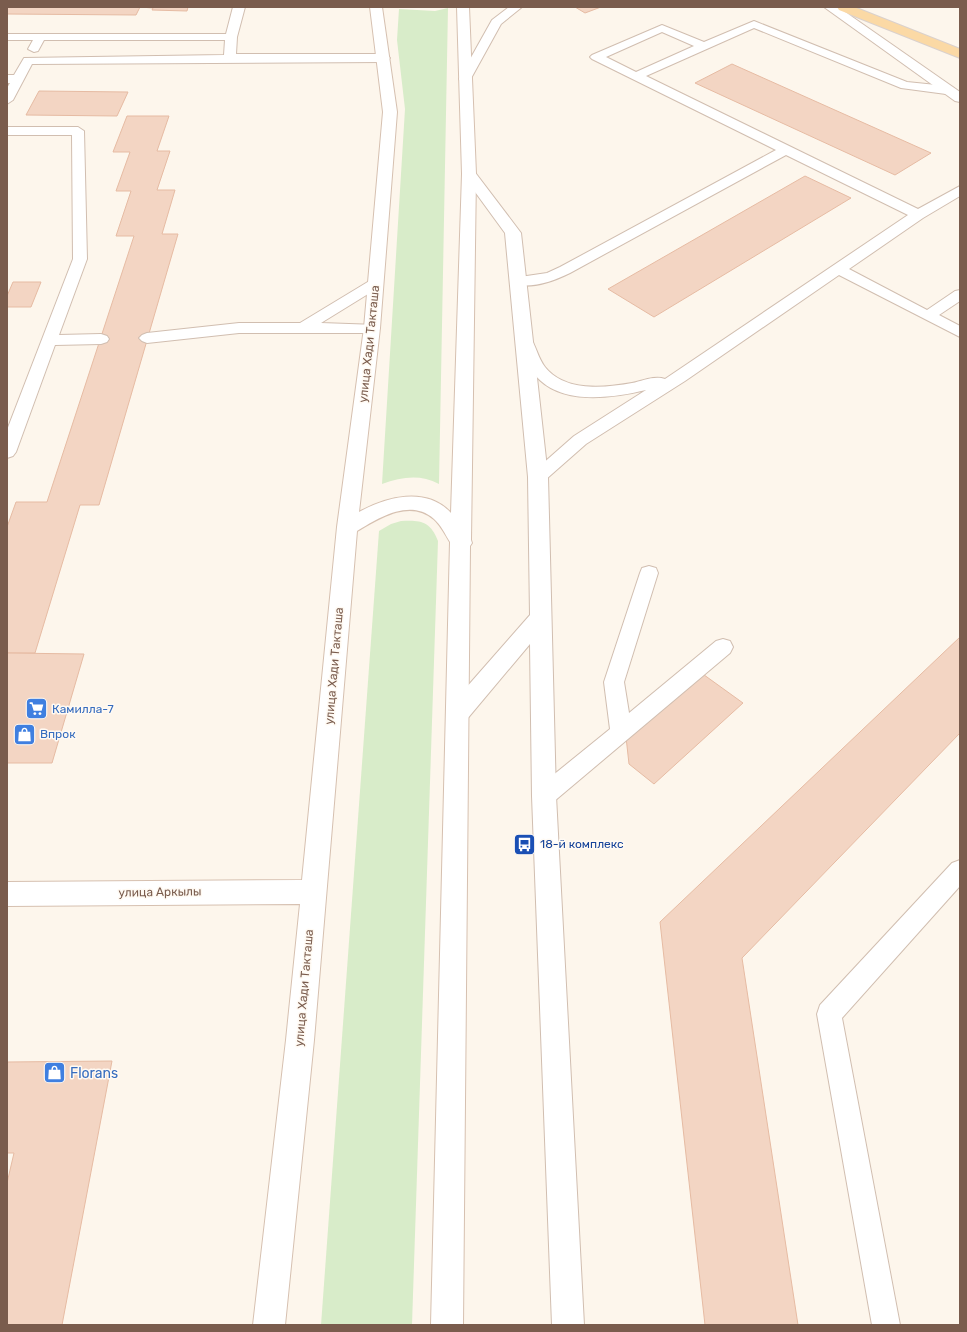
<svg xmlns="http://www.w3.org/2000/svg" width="967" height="1332" font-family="Rubik,sans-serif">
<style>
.green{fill:#d8ecc9}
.building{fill:#f3d5c3;stroke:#e6bba3}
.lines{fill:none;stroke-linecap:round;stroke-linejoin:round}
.lane-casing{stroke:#d1beb0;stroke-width:2}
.street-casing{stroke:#d1beb0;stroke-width:2}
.secondary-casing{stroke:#d6c0b0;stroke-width:2}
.primary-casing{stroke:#dad1cd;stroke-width:2}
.lane{fill:#fff;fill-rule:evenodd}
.street{fill:#fff;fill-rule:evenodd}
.secondary{fill:#fff;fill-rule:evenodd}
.primary{fill:#fbd9a5;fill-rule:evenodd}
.labels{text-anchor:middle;stroke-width:3;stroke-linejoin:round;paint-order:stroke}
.street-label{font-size:12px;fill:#7a5c4d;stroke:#fffaf3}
.shop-label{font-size:12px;fill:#366cbe;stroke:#fffaf3;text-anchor:start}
.transit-label{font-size:12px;fill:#164399;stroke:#fffaf3;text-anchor:start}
.near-shop-label{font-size:14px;fill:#366cbe;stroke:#fffaf3;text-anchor:start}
</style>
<rect width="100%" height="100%" fill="#fdf6ec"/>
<g class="green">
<path d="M448 8 439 484C420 474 402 477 382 484L405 109 397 40 399 9 435 11Z"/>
<path d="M401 521C421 520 430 521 438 541L412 1325H321L379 531 391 524Z"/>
</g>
<g class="building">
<path d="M7 7H188L187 11 152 10 153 8 140 7 136 15 7 14Z"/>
<path d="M575 7H601L585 13Z"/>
<path d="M732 64 931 153 895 175 695 83Z"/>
<path d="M39 91 128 92 117 116 26 115Z"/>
<path d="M127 116H169L157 151H170L157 190H175L162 234H178L99 505H80L35 653H7V527L16 502H47L134 236H116L131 191H116L130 152H113Z"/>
<path d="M805 176 851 198 654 317 608 289Z"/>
<path d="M13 282H41L31 307H7V296Z"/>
<path d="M960 637V733L742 958 798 1325H705L660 922Z"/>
<path d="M7 653 84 654 52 763H7Z"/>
<path d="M700 672 743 703 654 784 629 764 626 737Z"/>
<path d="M112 1061 62 1325H7V1183L14 1153H7V1062Z"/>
</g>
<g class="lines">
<defs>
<g id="lane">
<path d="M233 7H245L237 37 236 54H384L390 58 384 62 32 64 13 100 7 104V88L10 83H7V75H14L24 58 224 55 225 40H44L38 51 34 52 28 49 33 40H7V34H226Z"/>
<path d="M509 7H522L501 24 469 82H461L459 79 492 20Z"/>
<path d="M754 21 907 82 946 86 952 90 946 94 901 88 754 28 646 76 918 209 960 186V196L923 218 849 269 927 310 955 291 960 290V301L939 315 960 326V337L839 275 685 381 586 444 544 481 538 483 532 481 529 477 532 473 574 436 646 390C612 398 561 406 535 375 526 365 522 352 516 340L518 337 524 335 530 337C536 346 538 358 545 367 565 392 604 388 632 383 642 381 655 375 665 379L908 215 786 155 570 273C554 281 531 289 513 284L511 281 513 278 547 273 560 267 776 150 592 59 590 57 592 55 662 25 704 42ZM662 32 694 46 636 72 606 57Z"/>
<path d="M7 127H78L84 131 87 259 59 335 101 334 107 336 109 339 107 342 101 344 55 345 16 452 13 456 7 458V430L73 259 72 135H7Z"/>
<path d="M376 279 381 280 383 283 381 286 321 323 377 325 380 328 377 331 372 333H239L147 343 142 341 139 338 142 335 147 333 239 323H300L371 280Z"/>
<path d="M649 566 656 568 658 573 624 682 629 713 716 641 723 639 730 641 733 647 730 653 552 803 544 805 536 803 533 796 536 789 610 729 604 682 640 573 642 568Z"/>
<path d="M960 860V886L842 1018 900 1325H872L817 1014 820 1005 952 863Z"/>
</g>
<g id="street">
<path d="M824 7H838L960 92V102L955 101Z"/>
<path d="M469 170 474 171 521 233 548 477 556 796 584 1325H552L532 796 530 644 467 719 459 721 451 719 448 712 451 705 530 615 528 477 505 233 462 174 464 171Z"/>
</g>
<path id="secondary" d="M370 7H382L397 112 380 328 359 512C386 497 426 486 451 513L462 174 457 7H469L476 174 471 540 472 543 470 546 463 1325H431L450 542C445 534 441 525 434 519 410 498 379 518 357 531L314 1040 285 1325H253L286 1040 300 904 7 906V882L302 880 337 527 364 328 383 112Z"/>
<path id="primary" d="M837 7H854L960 49V58L839 10Z"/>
</defs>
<use href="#lane" class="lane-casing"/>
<use href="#street" class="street-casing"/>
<use href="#secondary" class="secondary-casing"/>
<use href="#primary" class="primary-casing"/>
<use href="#lane" class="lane"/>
<use href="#street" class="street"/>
<use href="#secondary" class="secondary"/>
<use href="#primary" class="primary"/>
</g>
<defs>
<symbol id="supermarket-square" viewBox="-11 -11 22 22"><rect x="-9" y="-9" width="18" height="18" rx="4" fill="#3f7fe0" stroke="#fffaf3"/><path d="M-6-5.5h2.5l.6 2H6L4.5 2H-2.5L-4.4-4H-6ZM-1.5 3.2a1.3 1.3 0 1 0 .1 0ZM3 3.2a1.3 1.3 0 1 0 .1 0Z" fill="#fff"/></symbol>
<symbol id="shop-square" viewBox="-11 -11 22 22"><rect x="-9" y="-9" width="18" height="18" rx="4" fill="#3f7fe0" stroke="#fffaf3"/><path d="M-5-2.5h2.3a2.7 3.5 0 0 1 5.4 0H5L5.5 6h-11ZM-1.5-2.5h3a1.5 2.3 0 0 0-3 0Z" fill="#fff"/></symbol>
<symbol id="bus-square" viewBox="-11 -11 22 22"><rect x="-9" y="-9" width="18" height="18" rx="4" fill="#1a4fb4" stroke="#fffaf3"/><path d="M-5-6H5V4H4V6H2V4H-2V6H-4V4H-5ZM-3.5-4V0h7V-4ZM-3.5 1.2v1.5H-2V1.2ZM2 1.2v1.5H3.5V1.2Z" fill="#fff"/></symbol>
</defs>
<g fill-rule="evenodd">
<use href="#supermarket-square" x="24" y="696" width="25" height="25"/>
<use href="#shop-square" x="12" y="722" width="25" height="25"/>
<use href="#bus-square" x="512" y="832" width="25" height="25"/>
<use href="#shop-square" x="42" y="1060" width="25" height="25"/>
</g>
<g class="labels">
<g class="street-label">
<text transform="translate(369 344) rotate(-84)" y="4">улица Хади Такташа</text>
<text transform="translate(334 666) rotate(-85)" y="4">улица Хади Такташа</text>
<text transform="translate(160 892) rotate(-1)" y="4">улица Аркылы</text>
<text transform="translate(304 988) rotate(-85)" y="4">улица Хади Такташа</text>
</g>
<g class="shop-label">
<text x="52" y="713">Камилла-7</text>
<text x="40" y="738">Впрок</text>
</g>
<g class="transit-label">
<text x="540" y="848">18-й комплекс</text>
</g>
<g class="near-shop-label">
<text x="70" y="1078">Florans</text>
</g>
</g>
<rect width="967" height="1332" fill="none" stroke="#7a5c4d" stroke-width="16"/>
</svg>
